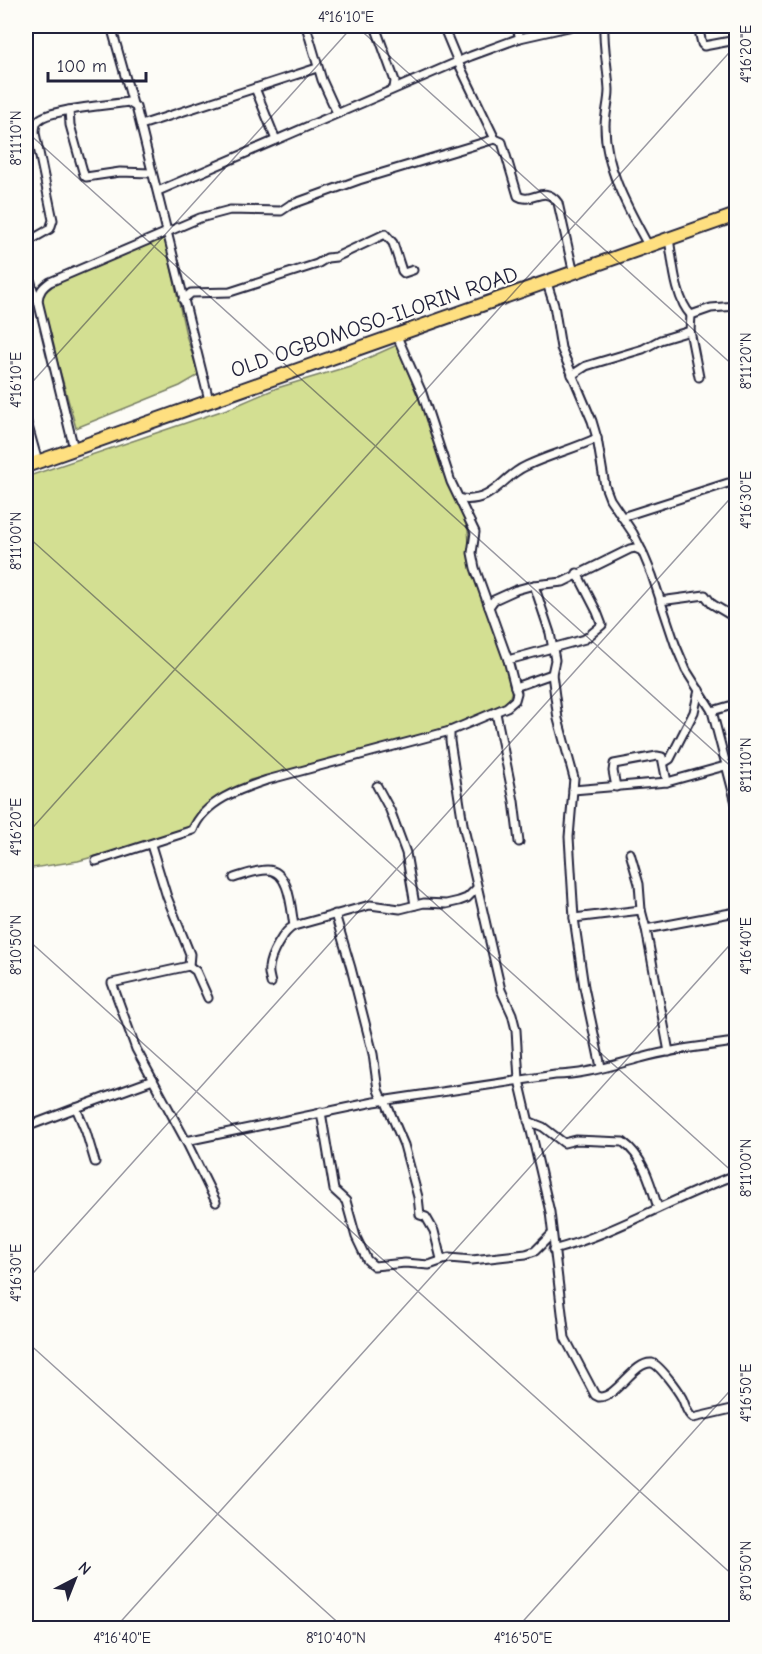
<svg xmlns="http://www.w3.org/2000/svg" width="762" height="1654" font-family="'Comic Neue',sans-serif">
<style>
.green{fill:#d3df92;stroke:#7a8066;stroke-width:1.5}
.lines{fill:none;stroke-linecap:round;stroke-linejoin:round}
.street-casing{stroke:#22223b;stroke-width:11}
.highway-casing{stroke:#22223b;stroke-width:16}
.street{stroke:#fdfcf7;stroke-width:7}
.highway{stroke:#fedf80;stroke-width:12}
.ticks{fill:none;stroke:#22223b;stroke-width:1.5;stroke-opacity:0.45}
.labels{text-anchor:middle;stroke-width:4.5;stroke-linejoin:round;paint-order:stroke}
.street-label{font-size:22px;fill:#22223b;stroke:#fdfcf7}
.neatline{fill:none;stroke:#22223b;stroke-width:2}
.ticks-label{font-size:15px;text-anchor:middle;fill:#22223b}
</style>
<rect width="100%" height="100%" fill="#fdfcf7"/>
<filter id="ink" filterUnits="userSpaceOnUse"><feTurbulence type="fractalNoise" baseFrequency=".0167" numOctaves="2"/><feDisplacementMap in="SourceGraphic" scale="12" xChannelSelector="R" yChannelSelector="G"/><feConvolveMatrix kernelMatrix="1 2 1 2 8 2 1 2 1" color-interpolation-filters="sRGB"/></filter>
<g filter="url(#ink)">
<g class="green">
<path d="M160 238 165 239 186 335 199 375 180 386 76 428 42 307C41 294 46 289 57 282Z"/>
<path d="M397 345 431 429 468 530 471 565 505 657 512 690 509 700 497 710 461 723 352 755 250 780 202 809 184 832 78 861 26 869V477L233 407 277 388 350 366Z"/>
</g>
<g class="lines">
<defs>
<g id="street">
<path d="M111 26 133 104"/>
<path d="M306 26 322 80 337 113"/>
<path d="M375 26 395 81 394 88"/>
<path d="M443 26 458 62 495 139"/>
<path d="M516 26 520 38"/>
<path d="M604 26C603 47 608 68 609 90 609 102 605 114 605 126 605 169 629 210 649 247"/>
<path d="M698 26 702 44 704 46 736 40"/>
<path d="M255 88 276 140"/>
<path d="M69 110 70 125 84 175 86 177 120 172 151 173"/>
<path d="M141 125 317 68"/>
<path d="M158 191 471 56 520 38 573 26"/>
<path d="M669 239C673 261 675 299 691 315"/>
<path d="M547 283 554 305 561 348 592 421 597 438 605 486 610 499 633 533 642 551 652 575 675 644 686 670 712 711 736 803"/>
<path d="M183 300 191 293 230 292 317 264 327 258 336 257 385 234 393 243 402 271 404 273 413 270"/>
<path d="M38 301C39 291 43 287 50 282L200 218 230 210 281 211 290 205 359 180 495 139 502 142 518 196C532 205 544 183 558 203L574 274"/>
<path d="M691 315 690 331 699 377"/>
<path d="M691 315 711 308 736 306"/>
<path d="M396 334 422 393 451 482 475 532 472 553 475 568 508 660 515 687 517 693 515 700 507 707 450 731V741L463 824 501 990 512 1014 516 1030 519 1080 550 1212 565 1338 595 1395 599 1397C617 1398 634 1361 652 1363 660 1365 678 1391 682 1398 686 1406 686 1413 693 1418L736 1408"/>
<path d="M572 375 586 366 643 349 660 340 690 331"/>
<path d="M26 419 38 462"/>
<path d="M74 449 38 301C29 285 26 260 27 242L50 229 53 220 35 133C35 128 35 123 39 120 49 109 111 105 128 102L136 107 209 400"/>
<path d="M461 499C494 503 501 477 526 466 549 455 574 449 597 438"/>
<path d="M622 517 728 483"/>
<path d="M534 585 550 633 555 660 552 674 558 719 574 778 569 837 574 918 584 987 601 1067"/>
<path d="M660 601 705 595 712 604 732 616"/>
<path d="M489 607 494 600 516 590 534 585 563 582 630 549 635 548 642 551"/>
<path d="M508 660 585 639 602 625 597 612 577 573"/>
<path d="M515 687 552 674"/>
<path d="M712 711 736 704"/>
<path d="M496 713 514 801 519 842"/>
<path d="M665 762 670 759 694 712 699 690"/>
<path d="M377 786 390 810 406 853 415 905"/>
<path d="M616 787 613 771 614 764 657 756 662 757 667 782"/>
<path d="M573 790 667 782 736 763"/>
<path d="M151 845 167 897 190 954 189 966"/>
<path d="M630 853 639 884 641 910"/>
<path d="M96 861 193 830C204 801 240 789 267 780L450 731"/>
<path d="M234 878C244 875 256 870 267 870 290 870 291 909 294 926"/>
<path d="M335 914 351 968 373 1054 378 1090 381 1097 385 1100 404 1145 418 1197 420 1215 426 1217 434 1231 441 1259"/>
<path d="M574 918 641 910 646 929 736 912"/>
<path d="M646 929 669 1052"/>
<path d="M271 983C270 978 268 973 269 968 270 956 283 931 294 926L370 905 400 909 424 903 446 904 459 901 467 898 477 888"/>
<path d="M208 998 196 971 189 966 112 983 136 1049 186 1141 374 1102 555 1075C584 1075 613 1065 641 1058 672 1049 705 1046 736 1042"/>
<path d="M76 1108 153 1080"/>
<path d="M321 1112 334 1190 346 1201 356 1237 367 1260 374 1266 405 1263 429 1265 449 1258 472 1260 526 1254 535 1251 552 1234"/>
<path d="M528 1121 543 1127 564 1143 576 1140 623 1142C644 1157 651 1185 658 1208"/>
<path d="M26 1127 76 1108 86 1132 95 1162"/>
<path d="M186 1141 216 1202"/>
<path d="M553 1250C617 1233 674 1197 736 1175"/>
</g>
<path id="highway" d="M26 466 736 215"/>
</defs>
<use href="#street" class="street-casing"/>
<use href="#highway" class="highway-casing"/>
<use href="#street" class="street"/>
<use href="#highway" class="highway"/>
</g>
</g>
<path class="ticks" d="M356 26 736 368M26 131 736 771M26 389 353 26M26 535 736 1175M26 835 736 45M26 938 736 1578M26 1281 736 492M26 1341 344 1628M115 1628 736 938M517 1628 736 1384"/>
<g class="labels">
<g class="street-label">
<text transform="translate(374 321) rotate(-19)" y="8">OLD OGBOMOSO-ILORIN ROAD</text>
</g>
</g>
<rect width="762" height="1654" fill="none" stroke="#fdfcf7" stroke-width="66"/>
<g transform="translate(75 1579) rotate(42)" stroke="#fdfcf7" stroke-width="4.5" paint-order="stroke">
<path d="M0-4.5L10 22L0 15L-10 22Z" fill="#22223b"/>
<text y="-9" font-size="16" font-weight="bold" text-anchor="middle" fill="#22223b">N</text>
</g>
<path d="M48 72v9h98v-9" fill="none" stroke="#22223b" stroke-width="3"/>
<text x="57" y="72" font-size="18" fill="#22223b" stroke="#fdfcf7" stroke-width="4.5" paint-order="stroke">100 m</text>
<rect x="33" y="33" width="696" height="1588" class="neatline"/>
<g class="ticks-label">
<text x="346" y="22">4°16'10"E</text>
<text transform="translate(746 54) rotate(-90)" y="5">4°16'20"E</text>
<text transform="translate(16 138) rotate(-90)" y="5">8°11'10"N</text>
<text transform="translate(746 361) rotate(-90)" y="5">8°11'20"N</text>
<text transform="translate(16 380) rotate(-90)" y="5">4°16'10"E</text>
<text transform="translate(746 500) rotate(-90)" y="5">4°16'30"E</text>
<text transform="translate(16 541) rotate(-90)" y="5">8°11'00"N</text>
<text transform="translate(746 765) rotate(-90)" y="5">8°11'10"N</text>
<text transform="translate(16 827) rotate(-90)" y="5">4°16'20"E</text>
<text transform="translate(16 945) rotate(-90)" y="5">8°10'50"N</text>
<text transform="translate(746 946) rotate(-90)" y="5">4°16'40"E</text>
<text transform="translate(746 1168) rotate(-90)" y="5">8°11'00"N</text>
<text transform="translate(16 1273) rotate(-90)" y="5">4°16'30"E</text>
<text transform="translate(746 1393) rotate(-90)" y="5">4°16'50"E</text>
<text transform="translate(746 1571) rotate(-90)" y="5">8°10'50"N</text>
<text x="122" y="1643">4°16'40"E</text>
<text x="336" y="1643">8°10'40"N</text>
<text x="523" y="1643">4°16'50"E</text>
</g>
</svg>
